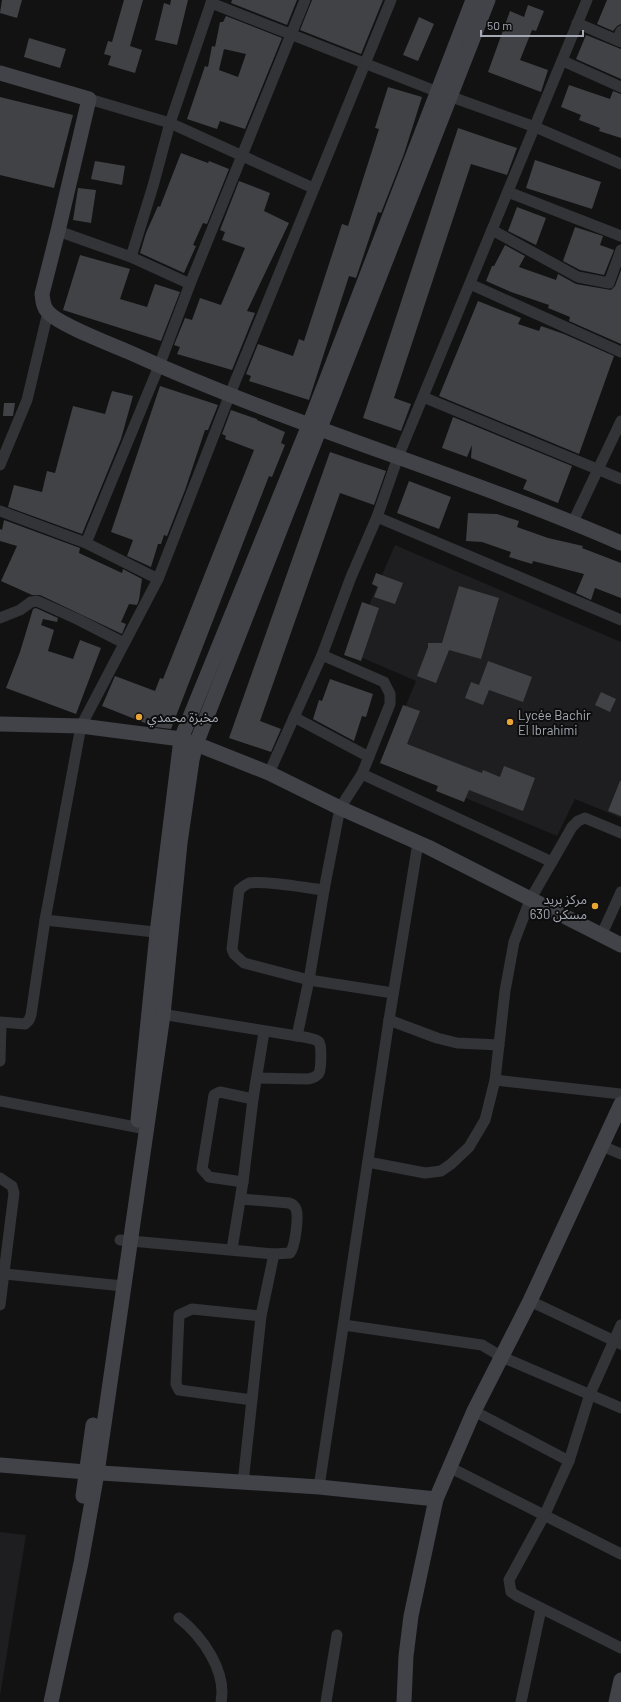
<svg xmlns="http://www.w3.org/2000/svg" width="621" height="1702" font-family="Barlow,'Noto Sans Arabic',sans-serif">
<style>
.built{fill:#1e1e20}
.building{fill:#414246}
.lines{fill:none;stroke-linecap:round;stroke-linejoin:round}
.street{stroke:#333438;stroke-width:11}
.secondary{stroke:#414348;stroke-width:15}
.poi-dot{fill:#e8a535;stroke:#0d0d0e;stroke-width:1.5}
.labels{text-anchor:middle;stroke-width:4;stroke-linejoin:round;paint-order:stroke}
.poi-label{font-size:13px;fill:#a4a9b3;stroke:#0d0d0e;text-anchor:start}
</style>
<rect width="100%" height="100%" fill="#121213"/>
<g class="built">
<path d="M395 545 621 642V818L575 799 557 836 382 763 416 681 349 652Z"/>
<path d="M0 1532 26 1535 0 1696Z"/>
</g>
<g class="building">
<path d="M2 0H22L17 18 0 13Z"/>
<path d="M124 0H143L130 46 142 50 135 73 108 65 111 56 104 54 108 41 112 42Z"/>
<path d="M171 0H188L177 45 155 40 164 3 170 5Z"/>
<path d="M232 0H297L287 25 231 3Z"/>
<path d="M312 0H383L361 54 300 30Z"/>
<path d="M607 0H621V24L617 26 613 31 597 24Z"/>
<path d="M528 5 544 11 536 31 532 30 520 60 548 70 541 92 488 72 510 11 524 17Z"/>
<path d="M226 16 282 38 245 129 220 121 217 129 187 119 205 66 208 67 212 46 224 49 219 70 238 77 246 54 215 47 220 22H223Z"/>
<path d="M419 17 434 24 418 61 403 55Z"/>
<path d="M586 35 621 49V79L576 59Z"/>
<path d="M29 38 66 49 60 68 24 57Z"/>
<path d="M569 85 610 99 613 91 621 94V138L599 131 600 128 579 120 581 115 561 107Z"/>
<path d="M388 87 422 97 404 154 381 213 378 212 356 278 349 276 309 400 249 381 251 376 246 374 258 344 293 356 299 339 304 341 342 224 348 226 379 129 375 128Z"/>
<path d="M0 97 73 115 54 188 0 175Z"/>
<path d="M458 128 517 148 507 175 471 164 394 398 411 404 401 431 363 418Z"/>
<path d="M181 153 208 163 209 161 229 169 207 224 203 223 193 245 196 246 184 273 140 253 146 233 158 206 160 207Z"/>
<path d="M535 160 601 182 592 209 526 188Z"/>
<path d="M95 161 125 166 122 185 91 179Z"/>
<path d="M239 181 270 193 264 211 289 223 247 311 255 313 232 370 177 354 180 347 174 345 185 318 192 320 200 298 221 305 245 248 222 240 225 232 220 230Z"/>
<path d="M78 188 96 190 91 223 73 220Z"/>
<path d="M517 207 546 218 536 245 508 231Z"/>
<path d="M575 227 603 236 600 245 614 250 604 275 580 270 563 261Z"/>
<path d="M505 245 525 256 519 267 556 280 558 274 576 284 611 290 615 286 621 270V344L569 321 570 317 548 308 549 305 511 292 486 281 492 266H494Z"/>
<path d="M80 255 130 269 120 299 147 307 155 284 180 292 161 341 63 310Z"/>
<path d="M478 301 521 318 518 324 539 331 541 326 564 334 614 356 579 454 439 396Z"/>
<path d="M160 386 218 405 208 430H205L185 490 167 536 164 535 161 544H158L151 567 127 556 133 540 111 532Z"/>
<path d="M112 391 133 396 121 439 82 534 8 507 14 485 42 492 47 471 55 473 73 406 105 414Z"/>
<path d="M4 403H15L13 416H3Z"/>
<path d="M231 410 257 419V420L285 432 281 443 285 445 272 477 269 476 171 729 155 727 102 706 115 676 155 691 160 678 163 679 254 450 225 439 226 436 222 434Z"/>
<path d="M453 417 572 466 558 503 523 489 527 480 471 458 472 445 467 457 442 448Z"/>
<path d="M330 452 386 471 374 505 340 493 260 721 281 729 271 752 229 738Z"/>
<path d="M409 481 451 497 439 529 397 513Z"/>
<path d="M468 513 497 514 519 521 517 527 548 538 583 546 582 548 621 563V598L595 588 591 600 576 593 584 574 533 561 532 564 509 557 511 552 482 542 466 541Z"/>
<path d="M4 520 80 548 79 553 122 573 123 569 142 579 139 600 137 605 129 604 121 622 126 624 122 634 40 595H32L1 581 17 546 0 541V529L2 530Z"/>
<path d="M376 573 403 583 395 604 374 597 378 587 372 584Z"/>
<path d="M459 586 499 598 481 659 449 650 436 683 417 676 428 647V643H442Z"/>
<path d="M362 602 379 608 361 661 344 655Z"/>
<path d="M36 608 58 618 57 622 43 619 41 625 54 630 48 651 73 659 80 640 101 648 76 714 6 688 20 652 33 609Z"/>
<path d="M488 661 532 677 523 702 489 690 483 705 465 698 471 682 479 685Z"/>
<path d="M330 679 373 694 366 717 362 716 354 741 313 719 319 700 322 701Z"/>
<path d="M601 692 616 699 610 712 595 705Z"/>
<path d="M403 705 420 711 407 744 482 773 483 770 500 777 504 766 535 778 523 811 469 790 464 802 436 791 438 786 380 763Z"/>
<path d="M620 781H621V816L608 811Z"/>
</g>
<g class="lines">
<g class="street">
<path d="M211 3 438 92 535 127 621 164"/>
<path d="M577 23 621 42"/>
<path d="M617 40 621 31"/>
<path d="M563 61 621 87"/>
<path d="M89 99 170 123 313 188"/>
<path d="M508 192 621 236"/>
<path d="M492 230 578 277 609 283 621 250"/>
<path d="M58 231 131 257 190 284"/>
<path d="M131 257 153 186 170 123 212 0"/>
<path d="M470 284 621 352"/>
<path d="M423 397 621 479"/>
<path d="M0 465 27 400 48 312"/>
<path d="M0 511 86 543 158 579"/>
<path d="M377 517 621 620"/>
<path d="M573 522 621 421"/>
<path d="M86 543 159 366 190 284 305 0"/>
<path d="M0 618 20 610 31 602 37 601 77 619 124 643"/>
<path d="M294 717 369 757"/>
<path d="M269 773 322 655 351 577 377 517 398 457 587 0"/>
<path d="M362 774 552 862"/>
<path d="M324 890C306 888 265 880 249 883 244 885 242 887 239 890L232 949 234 954 244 963 309 980 393 993"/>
<path d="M45 920 164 933"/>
<path d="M601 936 621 892"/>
<path d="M155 1013 297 1036C303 1037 315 1038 319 1042 322 1045 321 1069 319 1073 317 1077 312 1078 308 1079L257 1078"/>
<path d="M389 1020 437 1038 457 1043 499 1045"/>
<path d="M0 1022 25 1024 29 1020 31 1015 45 920 81 726 158 579 230 394 391 0"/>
<path d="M297 1036 309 980 324 890 340 808 362 774 390 704V694L384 682 322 655"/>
<path d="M0 1061 1 1023"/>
<path d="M495 1080 621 1094"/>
<path d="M0 1101 146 1129"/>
<path d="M602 1146 621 1154"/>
<path d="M368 1162 425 1173 441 1171 451 1164 469 1147 485 1120 495 1080 505 991 514 942 530 900 572 827 578 821 585 818 621 833"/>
<path d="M0 1178 12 1186 14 1193 0 1305"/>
<path d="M243 1182 209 1177 202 1169 214 1095 220 1092 253 1099"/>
<path d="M120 1240 274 1254 290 1253C295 1247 299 1217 296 1209 295 1206 292 1204 289 1203L241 1199"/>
<path d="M232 1249 243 1182 253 1099 264 1032"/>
<path d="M5 1274 123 1286"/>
<path d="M530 1301 621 1344"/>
<path d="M344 1325 482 1345 502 1357 621 1408"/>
<path d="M621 1325 590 1394 569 1461 545 1514 509 1580 511 1592 517 1596 621 1648"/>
<path d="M252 1400 179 1390 176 1384 179 1315 192 1309 261 1316"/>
<path d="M474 1411 569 1461"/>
<path d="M449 1467 621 1554"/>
<path d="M243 1483 261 1316 274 1254"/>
<path d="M319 1487 389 1020 418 843"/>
<path d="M179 1618C202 1636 227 1671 221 1702"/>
<path d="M326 1702 337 1635"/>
<path d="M521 1702 541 1609"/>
</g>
<g class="secondary">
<path d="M0 73 89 99 58 231 42 294C43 301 43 307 48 312 59 325 113 345 131 353 291 426 460 473 621 543"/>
<path d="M0 724 81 726 181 739 196 744 269 773 340 808 428 847 621 945"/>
<path d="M138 1120 157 933 181 739 309 425 473 0"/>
<path d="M0 1465 86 1472 319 1487 436 1499"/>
<path d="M83 1496 93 1425"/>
<path d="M51 1702 81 1563 97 1473 163 1015 180 843 192 760 196 744 488 0"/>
<path d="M404 1702 406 1656 411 1616 436 1499 474 1411 530 1301 621 1104"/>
<path d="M616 1702 621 1680"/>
</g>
</g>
<g class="poi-dot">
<circle cx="139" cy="717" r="4"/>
<circle cx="510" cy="722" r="4"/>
<circle cx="595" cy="906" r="4"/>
</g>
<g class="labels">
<g class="poi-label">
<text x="518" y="720">Lycée Bachir<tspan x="518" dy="15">El Ibrahimi</tspan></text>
<text x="147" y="722">مخبزة محمدي</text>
<text x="587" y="904" text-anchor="end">مركز بريد<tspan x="587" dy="15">630 مسكن</tspan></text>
</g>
</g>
<path d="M481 30v6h102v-6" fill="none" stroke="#a4a9b3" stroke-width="2"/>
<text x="487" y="30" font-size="12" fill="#a4a9b3" stroke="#0d0d0e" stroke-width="3" paint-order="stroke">50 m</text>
</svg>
